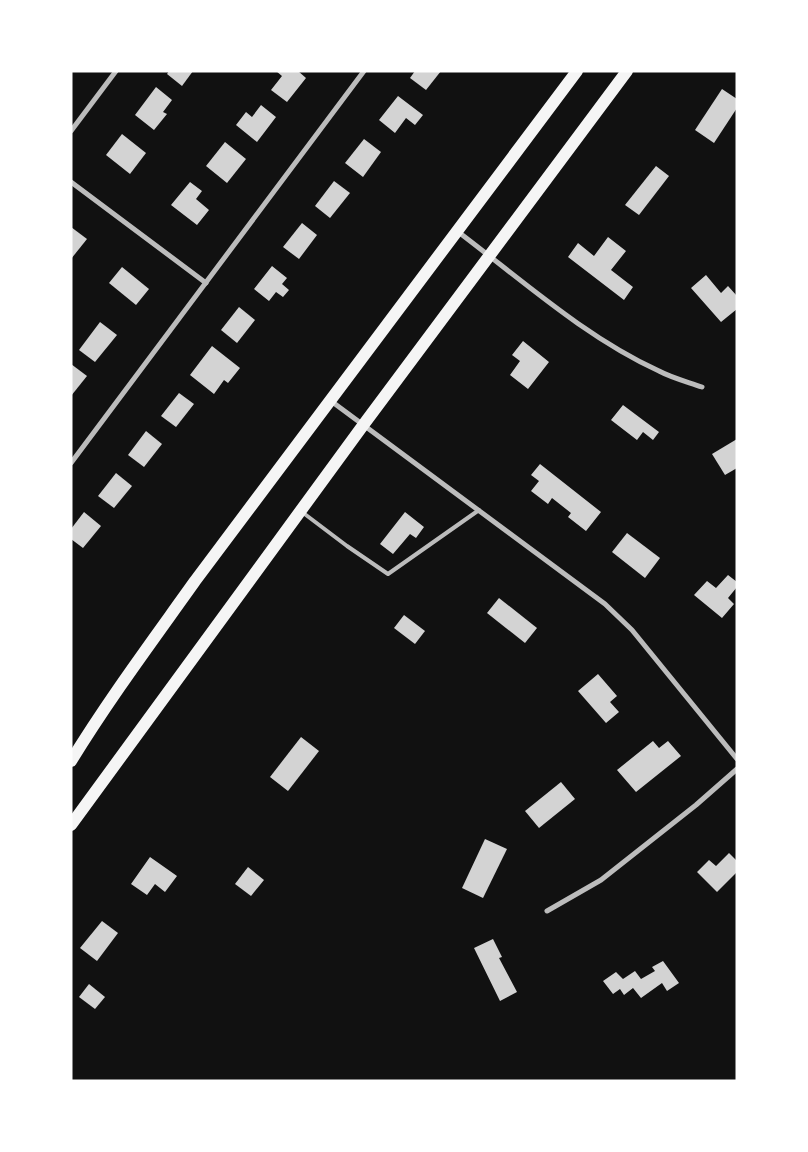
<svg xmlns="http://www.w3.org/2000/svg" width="808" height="1152" font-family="'Source Sans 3',sans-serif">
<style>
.building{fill:#d3d3d3}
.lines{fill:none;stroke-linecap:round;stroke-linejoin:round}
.service{stroke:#bcbcbc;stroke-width:4}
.minor{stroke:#bcbcbc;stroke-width:5}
.primary{stroke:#f5f5f5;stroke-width:12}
</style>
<rect width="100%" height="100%" fill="#111"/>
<g class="building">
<path d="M169 71H193L182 86 167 74Z"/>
<path d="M276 71H298L306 78 287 102 271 90 282 76Z"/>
<path d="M415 71H441L426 90 410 78Z"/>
<path d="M156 87 172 100 163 112 167 114 154 130 135 115Z"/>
<path d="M722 89 737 99V108L714 143 695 130Z"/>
<path d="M398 96 423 115 415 125 406 118 395 133 379 120Z"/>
<path d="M261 105 276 117 257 142 236 125 246 112 252 117Z"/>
<path d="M122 134 146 153 130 174 106 155Z"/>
<path d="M364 139 381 152 363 177 345 163Z"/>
<path d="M225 142 246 159 227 183 206 166Z"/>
<path d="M656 166 669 176 639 215 625 205Z"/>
<path d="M334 181 350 193 330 218 315 206Z"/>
<path d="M190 182 202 191 196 199 209 210 197 225 171 205Z"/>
<path d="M302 223 317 235 299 259 283 247Z"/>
<path d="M71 227 87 239 71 259Z"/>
<path d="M608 237 626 251 611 270 633 287 624 300 568 257 578 243 594 256Z"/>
<path d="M272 266 287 278 282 284 289 290 283 297 276 292 269 301 254 289Z"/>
<path d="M122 267 149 289 136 305 109 283Z"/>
<path d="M706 275 721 293 728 286 737 296V309L721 322 691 288Z"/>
<path d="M239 307 255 320 237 343 221 330Z"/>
<path d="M100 322 117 335 95 362 79 350Z"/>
<path d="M523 341 549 362 528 389 510 375 520 361 512 355Z"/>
<path d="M212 346 240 368 228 383 224 380 214 394 190 375Z"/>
<path d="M71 364 87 376 71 396Z"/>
<path d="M179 393 194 404 176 427 161 416Z"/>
<path d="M623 405 659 432 653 440 643 432 637 440 611 420Z"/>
<path d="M146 431 162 444 144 467 128 455Z"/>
<path d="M737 439V468L725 475 712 454Z"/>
<path d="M540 464 601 512 586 531 568 517 571 513 552 498 548 504 531 491 539 481 531 475Z"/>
<path d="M116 473 132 486 114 508 98 496Z"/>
<path d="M84 512 101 526 83 548 71 539V529Z"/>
<path d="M405 512 424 527 416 538 410 534 393 554 380 544Z"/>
<path d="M627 533 660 558 645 578 612 552Z"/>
<path d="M728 575 737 582V587L728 598 734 604 722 618 694 595 707 581 716 588Z"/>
<path d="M499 598 537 628 525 643 487 613Z"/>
<path d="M404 615 425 631 415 644 394 628Z"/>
<path d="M598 674 617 696 610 702 619 712 606 723 578 691Z"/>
<path d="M301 737 319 751 288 791 270 777Z"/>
<path d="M653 741 659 748 668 741 681 756 636 792 617 770Z"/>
<path d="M561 782 575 799 539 828 525 811Z"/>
<path d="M485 839 507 849 483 898 462 888Z"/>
<path d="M729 853 737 861V872L717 892 697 872 709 860 716 866Z"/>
<path d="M150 857 177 876 165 892 155 884 147 895 131 884Z"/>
<path d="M248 867 264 880 251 896 235 884Z"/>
<path d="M102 921 118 933 97 961 80 948Z"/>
<path d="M493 939 502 957 499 958 517 992 500 1001 474 948Z"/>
<path d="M663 961 679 983 667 991 662 983 641 998 633 988 624 995 620 989 613 994 603 981 616 972 623 979 635 971 641 979 655 971 652 967Z"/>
<path d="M89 984 105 997 95 1009 79 997Z"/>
</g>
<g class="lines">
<path class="service" d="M302 512 347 546 388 574 479 510"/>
<g class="minor">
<path d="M71 131 116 71"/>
<path d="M71 182 206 283"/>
<path d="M457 231C522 280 585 337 659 371 672 378 688 382 702 387"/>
<path d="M331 401 605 604 632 630 737 759"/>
<path d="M71 463 364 71"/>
<path d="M547 911 601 880 696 805 737 769"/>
</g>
<g class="primary">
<path d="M71 761C109 699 153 640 195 581L577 71"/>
<path d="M71 825 364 424 627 71"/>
</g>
</g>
<rect width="808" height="1152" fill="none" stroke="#ffffff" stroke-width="145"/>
</svg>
